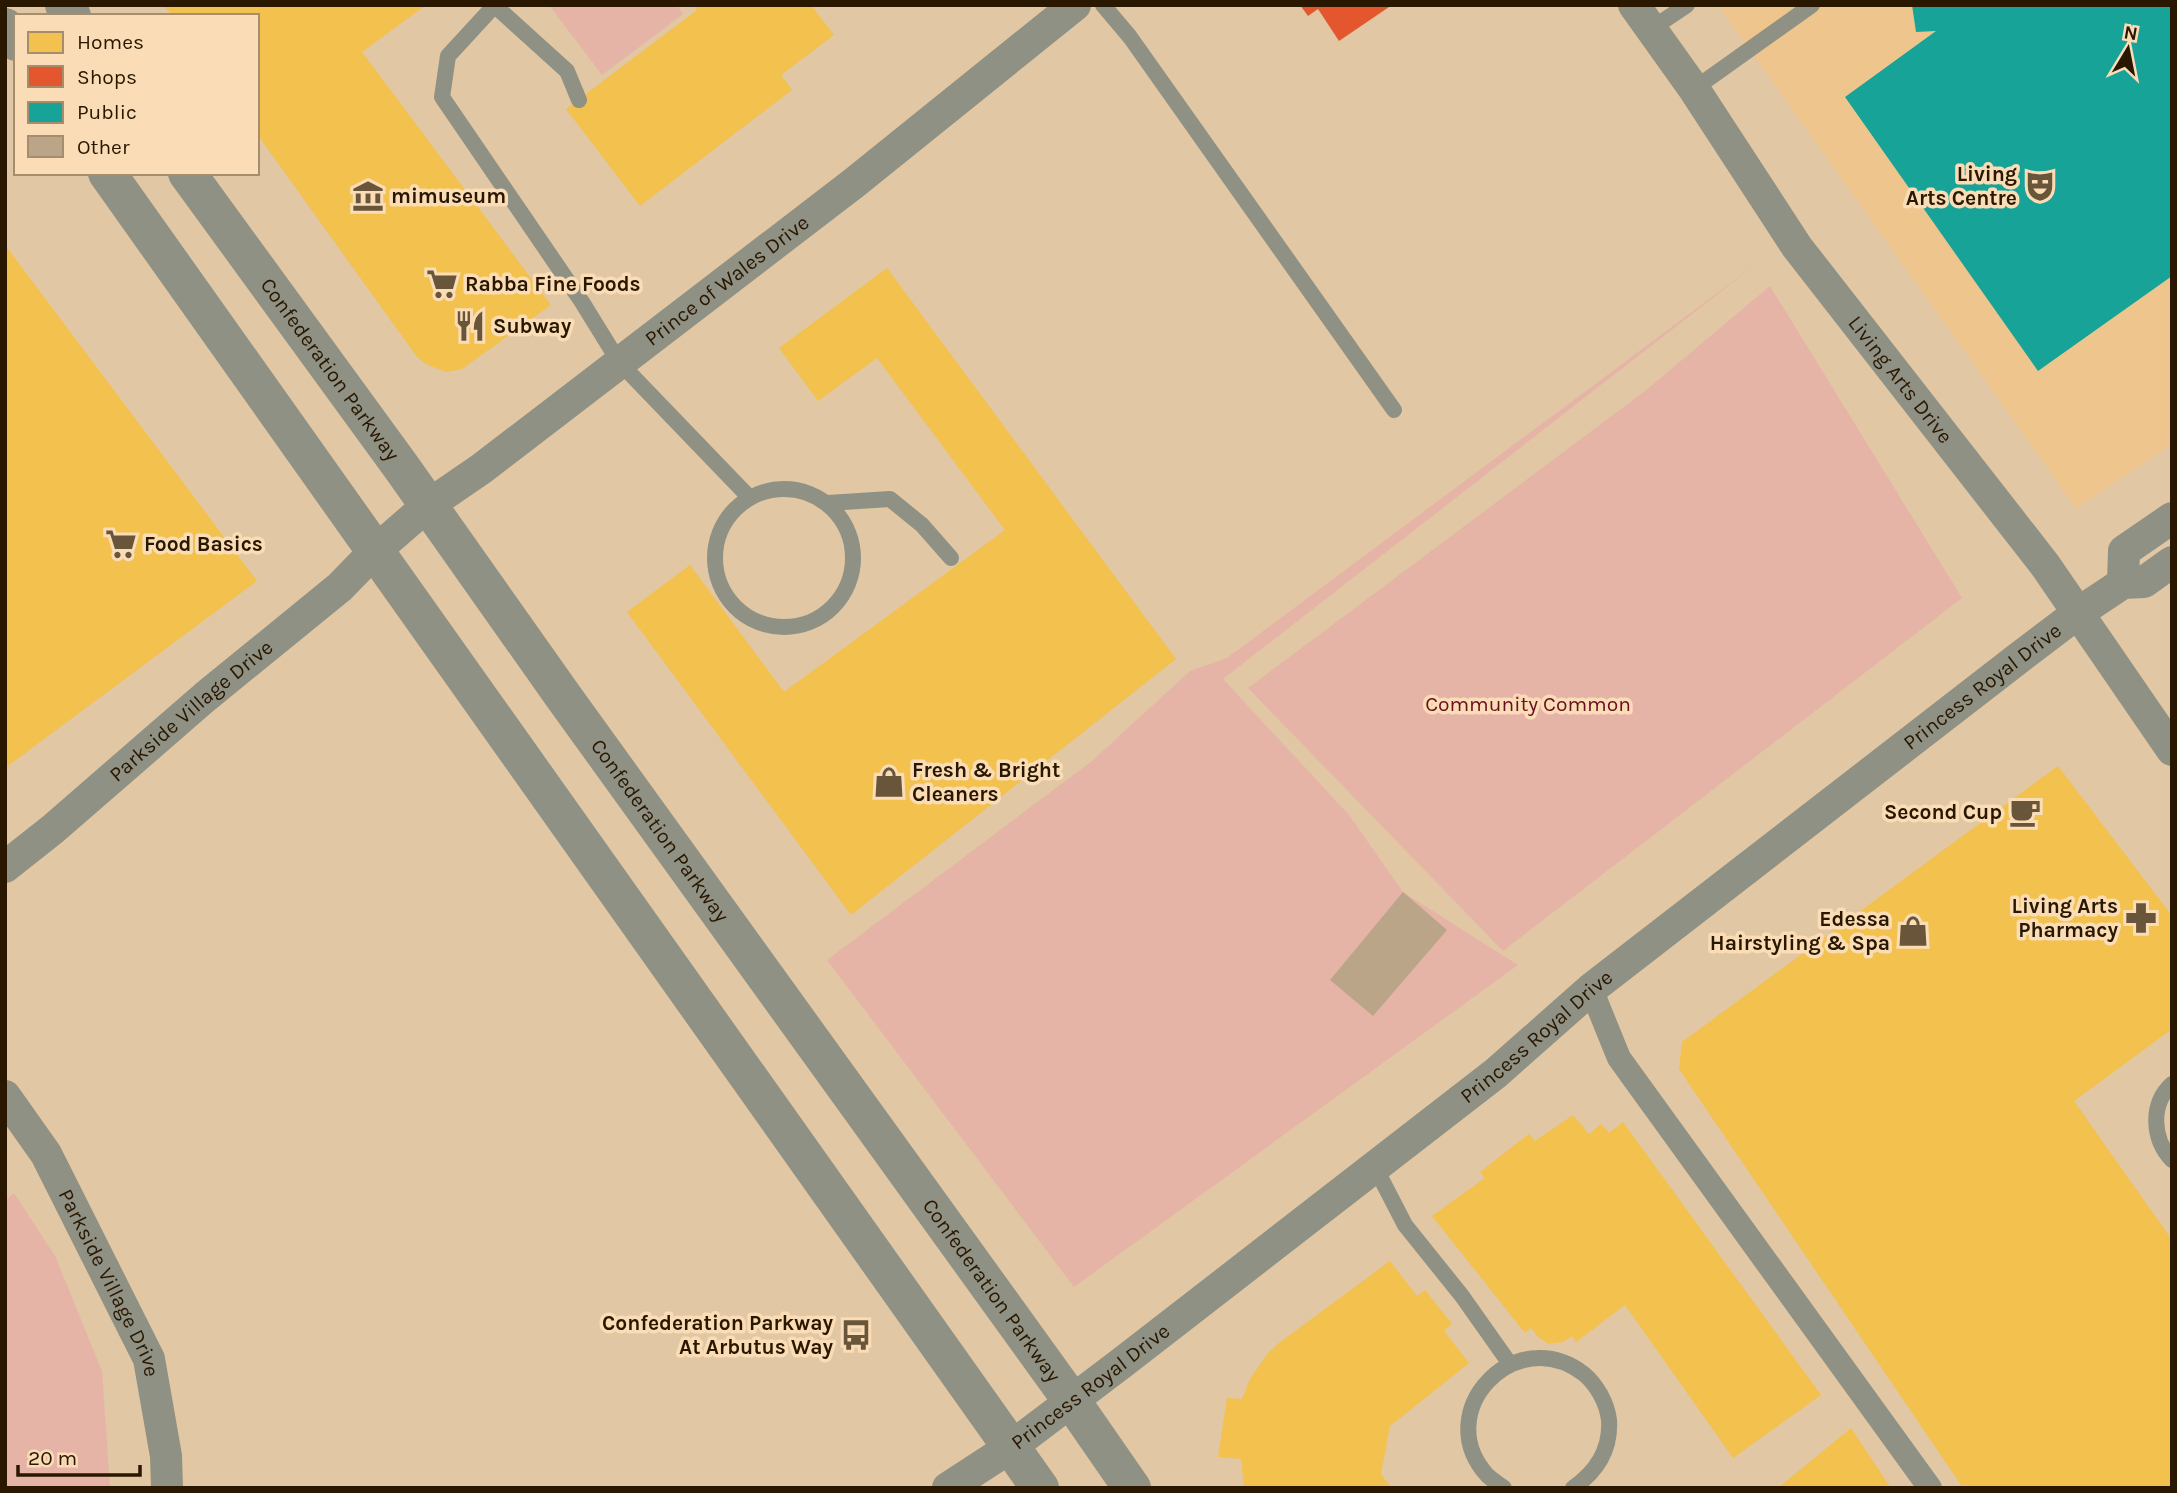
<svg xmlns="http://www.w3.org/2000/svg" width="2177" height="1493" font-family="Karla,sans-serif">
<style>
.built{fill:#eec58c}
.green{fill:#e6b4a7}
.homes{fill:#f2c14e}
.shops{fill:#e4572e}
.public{fill:#17a398}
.building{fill:#baa589}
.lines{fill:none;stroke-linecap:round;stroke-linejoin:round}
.service{stroke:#8f9184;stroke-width:16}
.pedestrian{stroke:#8f9184;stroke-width:24}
.minor{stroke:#8f9184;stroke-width:32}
.tertiary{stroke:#8f9184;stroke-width:38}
.labels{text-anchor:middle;stroke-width:7;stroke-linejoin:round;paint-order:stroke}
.poi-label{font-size:21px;font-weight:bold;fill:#291700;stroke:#faddb6;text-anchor:end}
.street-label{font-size:21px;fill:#291700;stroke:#faddb6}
.park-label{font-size:21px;fill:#690e23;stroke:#faddb6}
</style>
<rect width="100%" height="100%" fill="#e1c7a3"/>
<path class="built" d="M1718 5H2172V444L2076 508Z"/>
<g class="green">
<path d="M549 5H677L683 14 602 75Z"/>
<path d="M1755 265 1223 679 1349 815 1403 892 1518 965 1074 1287 827 960 1092 761 1190 671 1227 658Z"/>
<path d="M1770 286 1962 598 1503 951 1248 688 1645 391Z"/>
<path d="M14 1193 55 1256 102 1371 110 1488H5V1201Z"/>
</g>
<g class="homes">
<path d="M164 5H426L362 52 551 305 462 369 446 372 426 364 417 357 257 134V16H172Z"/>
<path d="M693 5H811L834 35 781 75 792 90 640 206 566 109 697 10Z"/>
<path d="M5 245 257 581 5 768Z"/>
<path d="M887 268 1176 659 851 915 627 612 690 565 784 692 1005 530 877 358 818 401 779 348Z"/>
<path d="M2058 766 2172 916V1029L2074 1101 2172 1240V1488H1963L1679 1069 1682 1042Z"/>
<path d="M1573 1115 1589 1134 1601 1124 1609 1133 1623 1122 1821 1395 1733 1458 1625 1305 1576 1342 1572 1336 1563 1342 1549 1344 1538 1337 1531 1328 1525 1333 1432 1216 1485 1178 1480 1172 1529 1134 1535 1141Z"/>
<path d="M1390 1261 1417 1296 1425 1290 1452 1324 1444 1331 1469 1363 1390 1426 1381 1474 1391 1488H1244L1241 1459 1218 1457 1227 1398 1242 1399 1250 1379 1268 1353 1279 1343Z"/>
<path d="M1851 1428 1891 1488H1778Z"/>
</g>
<path class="shops" d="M1300 5H1392L1339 41 1318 9 1308 16Z"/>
<path class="public" d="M1912 5H2172V276L2038 371 1845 97 1936 31 1916 32Z"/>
<path class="building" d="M1403 892 1447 930 1373 1016 1330 980Z"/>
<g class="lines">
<g class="service">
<path d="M494 5 567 71 579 100"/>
<path d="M1103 5 1130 37 1394 410"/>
<path d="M494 6 448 56 442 97 582 302 619 362 749 497"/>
<path d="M1651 29 1687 5"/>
<path d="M1694 89 1812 5"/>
<circle cx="784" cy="558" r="69"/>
<path d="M828 503 890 499 922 525 951 558"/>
<path d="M2172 1084C2150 1104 2152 1139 2172 1160"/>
<path d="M1374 1165 1405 1225 1462 1296 1510 1364"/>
<path d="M1504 1488C1499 1484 1492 1480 1487 1475 1430 1412 1515 1321 1584 1374 1597 1385 1607 1403 1609 1420 1611 1450 1596 1472 1573 1488"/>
</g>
<path class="pedestrian" d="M1591 989 1619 1058 1930 1488"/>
<g class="minor">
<path id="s1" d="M1634 5 1694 89 1797 247 2045 565 2172 750"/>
<path d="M2123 583 2124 551 2172 518"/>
<path id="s2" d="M5 867 53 829 205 697 340 587 374 552 427 506 481 469 854 183 1075 5"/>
<path id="s3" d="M5 1096 46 1154 149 1359 166 1456 167 1488"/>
<path id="s4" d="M948 1488 1011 1447 1123 1362 1496 1073 1591 989 2020 657 2078 613 2123 583 2144 582 2172 562"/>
</g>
<g class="tertiary">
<path d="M64 5 72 16"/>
<path d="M5 27 16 42"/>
<path d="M107 173 1040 1488"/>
<path id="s5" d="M187 173 402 468 563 696 1071 1400 1132 1488"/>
</g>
</g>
<defs>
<symbol id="theatre-bare" viewBox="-9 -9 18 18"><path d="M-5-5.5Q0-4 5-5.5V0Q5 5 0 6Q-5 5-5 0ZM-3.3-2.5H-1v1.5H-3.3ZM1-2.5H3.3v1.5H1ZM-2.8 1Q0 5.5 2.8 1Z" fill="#695539" stroke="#faddb6" stroke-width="2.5" paint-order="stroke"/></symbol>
<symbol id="museum-bare" viewBox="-9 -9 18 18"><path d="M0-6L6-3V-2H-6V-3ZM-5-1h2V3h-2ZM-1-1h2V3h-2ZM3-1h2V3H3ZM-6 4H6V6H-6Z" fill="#695539" stroke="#faddb6" stroke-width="2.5" paint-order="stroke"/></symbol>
<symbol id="supermarket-bare" viewBox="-9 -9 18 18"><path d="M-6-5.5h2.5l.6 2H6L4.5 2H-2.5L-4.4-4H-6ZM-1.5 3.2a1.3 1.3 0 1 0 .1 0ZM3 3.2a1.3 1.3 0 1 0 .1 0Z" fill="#695539" stroke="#faddb6" stroke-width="2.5" paint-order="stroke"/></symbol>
<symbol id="restaurant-bare" viewBox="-9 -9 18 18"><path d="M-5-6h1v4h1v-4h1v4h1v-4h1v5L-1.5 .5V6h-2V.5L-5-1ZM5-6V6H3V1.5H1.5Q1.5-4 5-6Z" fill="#695539" stroke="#faddb6" stroke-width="2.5" paint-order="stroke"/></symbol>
<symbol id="shop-bare" viewBox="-9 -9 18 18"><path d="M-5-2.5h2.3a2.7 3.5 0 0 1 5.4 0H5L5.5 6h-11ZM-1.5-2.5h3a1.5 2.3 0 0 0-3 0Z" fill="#695539" stroke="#faddb6" stroke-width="2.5" paint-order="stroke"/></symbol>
<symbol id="cafe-bare" viewBox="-9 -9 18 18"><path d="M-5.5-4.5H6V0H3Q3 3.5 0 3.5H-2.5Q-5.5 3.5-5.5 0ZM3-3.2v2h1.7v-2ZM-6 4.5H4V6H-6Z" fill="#695539" stroke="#faddb6" stroke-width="2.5" paint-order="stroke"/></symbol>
<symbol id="pharmacy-bare" viewBox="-9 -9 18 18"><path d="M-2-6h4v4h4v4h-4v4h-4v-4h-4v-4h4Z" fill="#695539" stroke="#faddb6" stroke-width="2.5" paint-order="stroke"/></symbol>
<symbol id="bus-bare" viewBox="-9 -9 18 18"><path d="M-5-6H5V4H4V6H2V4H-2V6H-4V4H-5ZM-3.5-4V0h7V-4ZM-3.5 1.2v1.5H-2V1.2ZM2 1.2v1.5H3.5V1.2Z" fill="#695539" stroke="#faddb6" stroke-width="2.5" paint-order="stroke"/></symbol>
</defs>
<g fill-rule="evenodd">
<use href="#theatre-bare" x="2018" y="164" width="44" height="44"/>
<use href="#museum-bare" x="346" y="174" width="44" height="44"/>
<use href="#supermarket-bare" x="420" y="262" width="44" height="44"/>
<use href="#restaurant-bare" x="448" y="304" width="44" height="44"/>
<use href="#supermarket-bare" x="99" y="522" width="44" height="44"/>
<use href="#shop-bare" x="867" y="760" width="44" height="44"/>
<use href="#cafe-bare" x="2003" y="790" width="44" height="44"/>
<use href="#pharmacy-bare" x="2119" y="896" width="44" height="44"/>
<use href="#shop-bare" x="1891" y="909" width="44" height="44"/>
<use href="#bus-bare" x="834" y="1313" width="44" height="44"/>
</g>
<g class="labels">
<g class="poi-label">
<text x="2017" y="181">Living<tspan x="2017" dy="24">Arts Centre</tspan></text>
<text x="391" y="203" text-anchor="start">mimuseum</text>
<text x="465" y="291" text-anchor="start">Rabba Fine Foods</text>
<text x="493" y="333" text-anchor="start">Subway</text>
<text x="144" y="551" text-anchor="start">Food Basics</text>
<text x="912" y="777" text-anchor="start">Fresh &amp; Bright<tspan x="912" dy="24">Cleaners</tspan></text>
<text x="2002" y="819">Second Cup</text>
<text x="2118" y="913">Living Arts<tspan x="2118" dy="24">Pharmacy</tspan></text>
<text x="1890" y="926">Edessa<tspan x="1890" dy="24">Hairstyling &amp; Spa</tspan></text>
<text x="833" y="1330">Confederation Parkway<tspan x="833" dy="24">At Arbutus Way</tspan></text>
</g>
<g class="street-label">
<text dy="7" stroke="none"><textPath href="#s2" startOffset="931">Prince of Wales Drive</textPath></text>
<text dy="7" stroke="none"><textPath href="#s5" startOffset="243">Confederation Parkway</textPath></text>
<text dy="7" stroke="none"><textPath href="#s1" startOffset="460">Living Arts Drive</textPath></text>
<text dy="7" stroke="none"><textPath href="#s4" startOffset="1309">Princess Royal Drive</textPath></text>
<text dy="7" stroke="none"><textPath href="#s2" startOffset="243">Parkside Village Drive</textPath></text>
<text dy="7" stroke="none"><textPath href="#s5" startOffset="810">Confederation Parkway</textPath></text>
<text dy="7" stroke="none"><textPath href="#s4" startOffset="742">Princess Royal Drive</textPath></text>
<text dy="7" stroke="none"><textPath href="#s3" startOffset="215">Parkside Village Drive</textPath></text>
<text dy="7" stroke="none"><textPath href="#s5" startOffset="1377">Confederation Parkway</textPath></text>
<text dy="7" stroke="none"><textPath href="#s4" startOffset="175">Princess Royal Drive</textPath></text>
</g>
<g class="park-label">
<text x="1528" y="711">Community Common</text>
</g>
</g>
<rect width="2177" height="1493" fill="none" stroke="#291700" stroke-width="14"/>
<rect x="14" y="14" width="245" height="161" fill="#faddb6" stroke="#a68e6d" stroke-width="2"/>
<rect x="28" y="32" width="35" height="21" fill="#f2c14e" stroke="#a68e6d" stroke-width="2"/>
<text x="77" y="49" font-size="21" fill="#291700">Homes</text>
<rect x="28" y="66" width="35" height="21" fill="#e4572e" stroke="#a68e6d" stroke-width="2"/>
<text x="77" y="84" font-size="21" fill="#291700">Shops</text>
<rect x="28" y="102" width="35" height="21" fill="#17a398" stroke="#a68e6d" stroke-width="2"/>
<text x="77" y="119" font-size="21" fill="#291700">Public</text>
<rect x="28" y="136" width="35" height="21" fill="#baa589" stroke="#a68e6d" stroke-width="2"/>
<text x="77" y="154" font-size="21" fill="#291700">Other</text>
<g transform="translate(2128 49) rotate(10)" stroke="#faddb6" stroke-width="5" paint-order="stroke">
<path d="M0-5L12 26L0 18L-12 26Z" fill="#291700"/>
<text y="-10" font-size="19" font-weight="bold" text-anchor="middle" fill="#291700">N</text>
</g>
<path d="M18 1465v10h122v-10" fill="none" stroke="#291700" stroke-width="3.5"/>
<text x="28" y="1465" font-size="21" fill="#291700" stroke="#faddb6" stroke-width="5" paint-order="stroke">20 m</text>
</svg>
